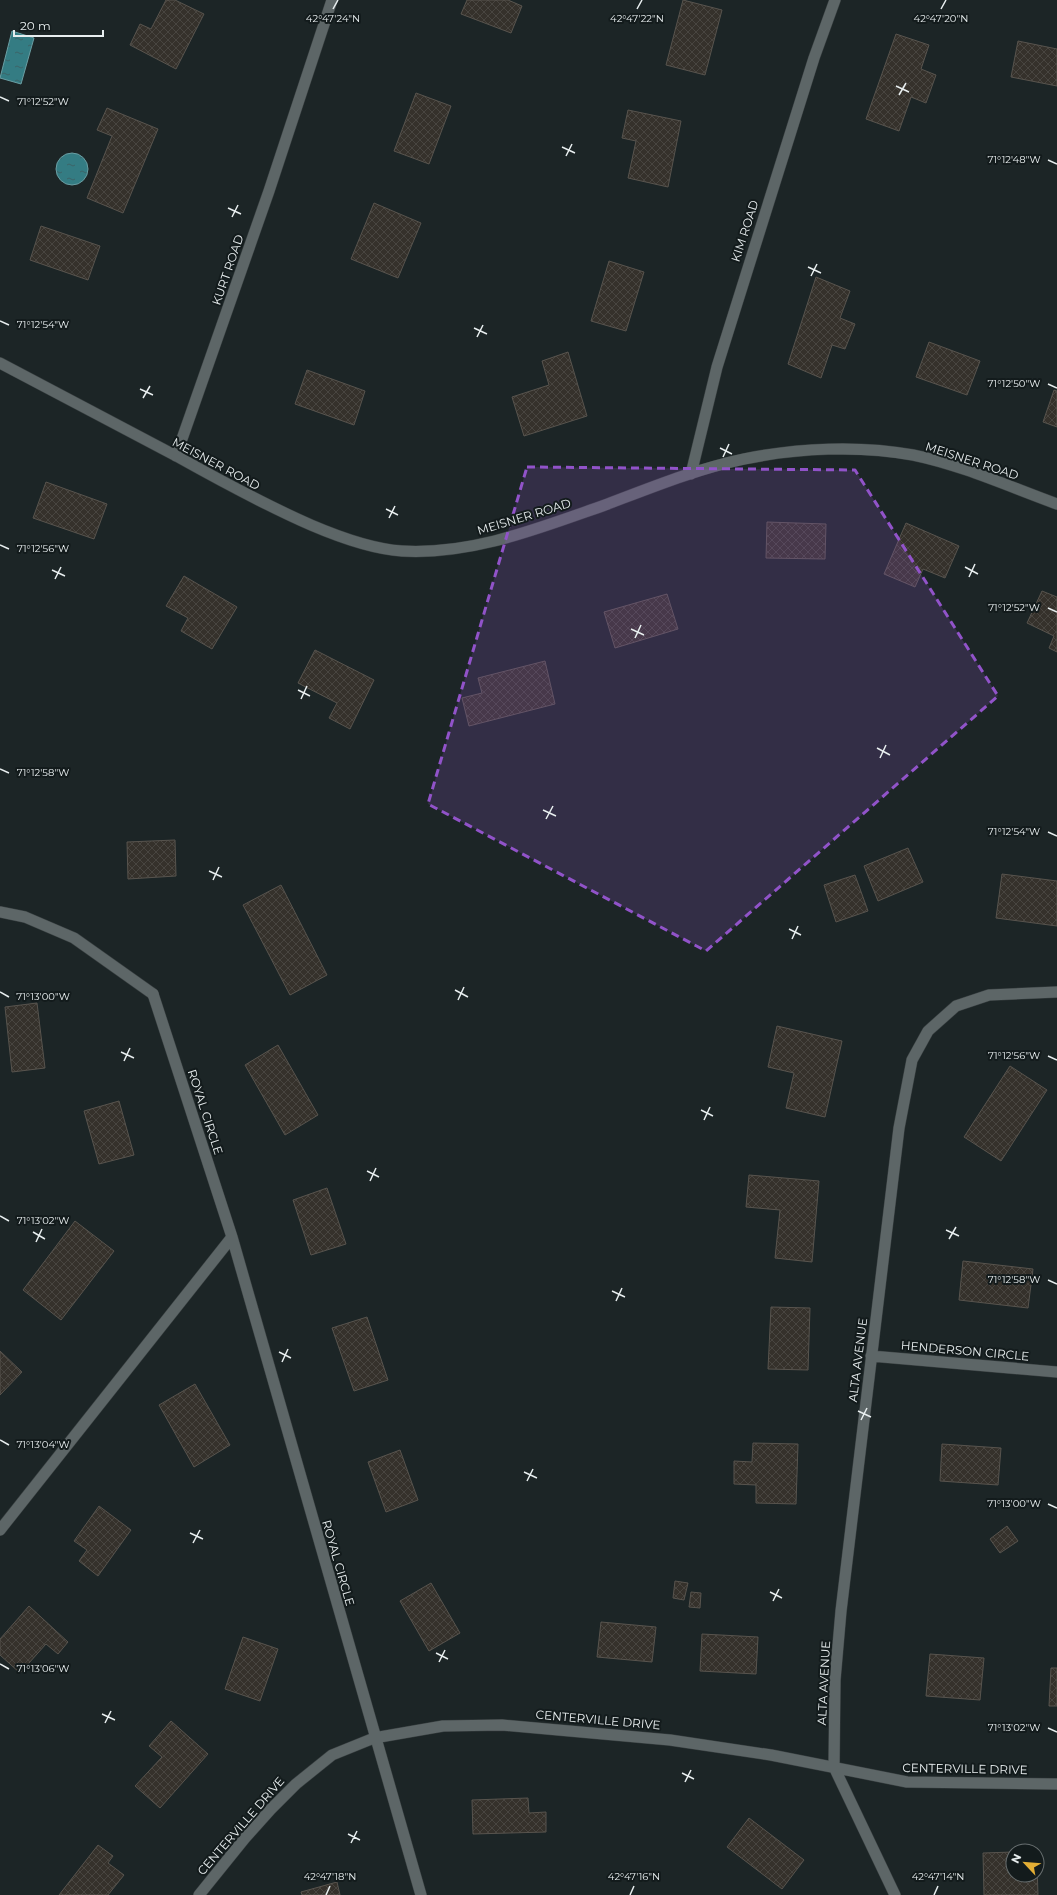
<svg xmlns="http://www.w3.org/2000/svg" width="1057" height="1895" font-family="Montserrat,sans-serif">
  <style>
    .water { fill: url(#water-ripples); stroke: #6a9ea3 }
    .building { fill: url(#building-cross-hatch); stroke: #58544e }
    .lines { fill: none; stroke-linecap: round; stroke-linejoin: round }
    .service-casing { stroke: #383f40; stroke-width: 12 }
    .minor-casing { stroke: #383f40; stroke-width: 12 }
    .service { stroke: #5d6667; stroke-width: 11 }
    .minor { stroke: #5d6667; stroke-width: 11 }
    .marked { fill: #9153c9; fill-opacity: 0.2; stroke: #9153c9; stroke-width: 3; stroke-dasharray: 8 5; stroke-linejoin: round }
    .ticks { fill: none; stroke: #e8eeef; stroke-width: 1.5 }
    .labels { text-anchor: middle; stroke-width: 4; stroke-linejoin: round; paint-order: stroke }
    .street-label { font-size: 12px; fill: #e8eeef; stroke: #131b1c }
    .ticks-label { font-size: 10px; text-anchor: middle; fill: #e8eeef; stroke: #131b1c; stroke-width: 4; stroke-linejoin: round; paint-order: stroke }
  </style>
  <defs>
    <pattern id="water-ripples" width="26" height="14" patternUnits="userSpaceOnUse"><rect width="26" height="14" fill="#347c83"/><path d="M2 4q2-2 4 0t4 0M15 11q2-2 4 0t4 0" fill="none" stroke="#3c6468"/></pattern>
    <pattern id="building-cross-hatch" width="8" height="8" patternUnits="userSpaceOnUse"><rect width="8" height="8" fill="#35312b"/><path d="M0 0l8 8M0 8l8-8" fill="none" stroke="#484540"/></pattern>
  </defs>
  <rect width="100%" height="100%" fill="#1c2526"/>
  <!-- water -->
  <path class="water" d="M12 31 34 38 21 84 0 78Z
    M56 169a16 16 0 1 1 32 0a16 16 0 1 1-32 0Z"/>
  <!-- building -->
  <path class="building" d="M166 0H175L204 14 176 69 130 45 140 24 151 29Z
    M467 0H508L522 6 511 33 461 14Z
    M683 0 722 10 705 75 666 65Z
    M896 34 929 45 921 69 936 75 926 103 911 97 899 131 866 119Z
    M1018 41 1057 49V86L1011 77Z
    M416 93 451 106 429 164 394 151Z
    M107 108 158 129 123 213 87 198 112 136 97 130Z
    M628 110 681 121 668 187 628 178 636 141 622 138Z
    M374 203 421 223 398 278 351 259Z
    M41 226 100 246 88 280 30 260Z
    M609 261 644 272 626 331 591 321Z
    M816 277 850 291 840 318 855 324 845 349 832 345 821 378 788 364Z
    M929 342 980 361 967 395 916 377Z
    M568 352 587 416 524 436 512 397 549 385 542 361Z
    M307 370 365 391 354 425 295 404Z
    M1054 390 1057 391V427L1043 422Z
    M46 482 107 504 94 539 33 518Z
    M767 522 826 524 825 559 766 558Z
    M906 523 959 546 945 578 923 569 915 587 884 574Z
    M184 576 237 607 212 649 181 631 188 618 166 606Z
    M1042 591 1057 597V652L1049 648 1054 636 1027 623Z
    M667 594 678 629 615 648 604 612Z
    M315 650 374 680 350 729 329 718 337 703 298 683Z
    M545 661 555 704 469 726 462 698 482 693 478 678Z
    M175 840 176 876 128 879 127 842Z
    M908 848 923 882 878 901 864 866Z
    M1002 874 1057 881V926L996 918Z
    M855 875 868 911 836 922 824 885Z
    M281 885 327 975 290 995 243 905Z
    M37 1003 45 1068 12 1072 5 1007Z
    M777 1026 842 1041 825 1117 786 1108 794 1073 768 1067Z
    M278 1045 318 1115 285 1135 245 1065Z
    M1010 1066 1047 1090 1001 1161 964 1137Z
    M119 1101 134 1155 99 1164 84 1111Z
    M749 1175 819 1181 812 1262 775 1258 780 1210 746 1207Z
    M327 1188 346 1244 311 1255 293 1200Z
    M75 1221 114 1251 61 1320 23 1290Z
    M963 1261 1033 1269 1028 1308 959 1300Z
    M771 1307 810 1308 808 1370 768 1369Z
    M367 1317 388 1380 354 1391 332 1328Z
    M0 1351 22 1372 0 1395Z
    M195 1384 230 1445 194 1467 159 1405Z
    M753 1443 798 1444 796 1504 756 1503V1485L734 1484V1461L752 1462Z
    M942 1444 1001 1448 998 1485 940 1481Z
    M400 1450 418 1500 386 1512 368 1462Z
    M99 1506 131 1530 98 1576 79 1561 87 1550 74 1541Z
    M1007 1526 1018 1541 1000 1553 990 1539Z
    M675 1581 688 1583 684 1600 673 1598Z
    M431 1583 460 1633 429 1651 400 1601Z
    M691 1592 701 1593 700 1608 689 1607Z
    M29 1606 68 1642 58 1654 46 1644 20 1673 0 1655V1639Z
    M601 1622 656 1627 652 1662 597 1657Z
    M702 1634 758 1637 756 1674 700 1671Z
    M243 1637 278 1649 260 1701 225 1689Z
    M930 1654 984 1658 980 1700 926 1696Z
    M1051 1668H1057V1706H1049Z
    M171 1721 208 1754 160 1808 135 1786 162 1757 149 1746Z
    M528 1798 529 1813 546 1812V1832L473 1834 472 1800Z
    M749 1818 804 1860 782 1889 727 1847Z
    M98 1845 113 1856 108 1863 124 1875 108 1895H59Z
    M1013 1852V1875H1037V1866L1038 1895H984L983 1853Z
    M337 1882 340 1895H302L301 1892Z"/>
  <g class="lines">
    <defs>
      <path id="service" d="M0 912 25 917 74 938 153 994"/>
      <path id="minor" d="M0 363C60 395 120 426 180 458 223 482 265 505 311 525 339 537 371 549 402 551 473 555 539 528 605 505 650 488 696 469 744 459 798 448 859 445 913 455 962 465 1010 487 1057 504
        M176 456 269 191 332 0
        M691 474 717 367 814 58 835 0
        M153 994 232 1237 421 1895
        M871 1356 1057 1372
        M0 1530 232 1237
        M199 1895 245 1838 271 1809 296 1784 332 1755 374 1738 443 1726 502 1725 670 1740 771 1755 907 1782 1057 1784
        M895 1895 834 1767 835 1680 841 1611 899 1128 912 1060 928 1031 956 1006 989 995 1057 992"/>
    </defs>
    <!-- service casing -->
    <use href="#service" class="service-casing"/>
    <!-- minor casing -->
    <use href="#minor" class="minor-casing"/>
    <!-- service -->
    <use href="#service" class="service"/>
    <!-- minor -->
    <use href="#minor" class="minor"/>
  </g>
  <!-- marked area -->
  <path class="marked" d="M527 467 855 470 998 696 706 951 428 804Z"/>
  <!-- ticks -->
  <path class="ticks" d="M333 9 338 0M637 9 642 0M941 9 946 0M896 86 909 92M899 95 906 83M0 97 9 101M562 147 575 153M566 156 572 144M1048 160 1057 164M228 208 241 214M232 217 238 205M808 267 821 273M811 276 817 264M0 321 9 325M474 328 487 334M477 337 483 325M1048 384 1057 388M140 389 153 395M143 398 150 386M720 448 732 454M723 457 729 444M386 509 398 515M389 518 395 506M0 545 9 549M965 567 978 574M52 570 65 576M969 577 975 564M55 579 61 567M1048 608 1057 612M631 629 644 635M635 638 641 625M298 690 310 696M301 699 307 686M877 748 890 755M880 758 886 745M0 769 9 773M543 810 556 816M546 819 553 806M1048 832 1057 836M209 871 222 877M213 880 219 867M789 929 801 935M792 939 798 926M455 990 468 997M0 992 9 997M458 1000 464 987M121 1052 134 1058M1048 1056 1057 1060M124 1061 130 1048M701 1110 713 1116M704 1120 710 1107M367 1171 379 1177M370 1181 376 1168M0 1216 9 1221M946 1230 959 1236M33 1232 45 1239M949 1239 956 1227M36 1242 42 1229M1048 1280 1057 1284M612 1291 625 1297M616 1301 622 1288M279 1352 291 1358M282 1362 288 1349M858 1411 871 1417M861 1420 867 1408M0 1440 9 1445M524 1472 537 1478M527 1481 533 1469M1048 1504 1057 1508M190 1533 203 1539M193 1543 200 1530M770 1592 782 1598M773 1601 779 1589M436 1653 448 1659M439 1662 445 1650M0 1664 9 1669M102 1714 115 1720M105 1723 111 1711M1048 1728 1057 1732M682 1773 694 1779M685 1782 691 1770M348 1834 360 1840M351 1843 357 1831M326 1895 330 1886M630 1895 634 1886M934 1895 938 1886"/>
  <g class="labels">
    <!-- street labels -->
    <g class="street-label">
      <text transform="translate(745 231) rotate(-72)" y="4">KIM ROAD</text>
      <text transform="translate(228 270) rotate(-71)" y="4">KURT ROAD</text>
      <text transform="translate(972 461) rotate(18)" y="4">MEISNER ROAD</text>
      <text transform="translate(216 464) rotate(28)" y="4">MEISNER ROAD</text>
      <text transform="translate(524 517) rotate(-17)" y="4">MEISNER ROAD</text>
      <text transform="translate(205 1112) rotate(72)" y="4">ROYAL CIRCLE</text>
      <text transform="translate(965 1351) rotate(5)" y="4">HENDERSON CIRCLE</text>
      <text transform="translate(858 1360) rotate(-83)" y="4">ALTA AVENUE</text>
      <text transform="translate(338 1563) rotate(74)" y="4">ROYAL CIRCLE</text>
      <text transform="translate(824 1683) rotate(-87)" y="4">ALTA AVENUE</text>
      <text transform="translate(598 1720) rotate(5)" y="4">CENTERVILLE DRIVE</text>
      <text transform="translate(965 1769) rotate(1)" y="4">CENTERVILLE DRIVE</text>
      <text transform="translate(241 1826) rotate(-49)" y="4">CENTERVILLE DRIVE</text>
    </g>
  </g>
  <g class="ticks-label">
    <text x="333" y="22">42°47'24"N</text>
    <text x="637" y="22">42°47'22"N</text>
    <text x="941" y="22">42°47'20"N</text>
    <text x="43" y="105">71°12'52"W</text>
    <text x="1014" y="163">71°12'48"W</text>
    <text x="43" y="328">71°12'54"W</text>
    <text x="1014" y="387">71°12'50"W</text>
    <text x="43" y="552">71°12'56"W</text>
    <text x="1014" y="611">71°12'52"W</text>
    <text x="43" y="776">71°12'58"W</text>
    <text x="1014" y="835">71°12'54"W</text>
    <text x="43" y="1000">71°13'00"W</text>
    <text x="1014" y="1059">71°12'56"W</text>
    <text x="43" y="1224">71°13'02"W</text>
    <text x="1014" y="1283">71°12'58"W</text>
    <text x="43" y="1448">71°13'04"W</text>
    <text x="1014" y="1507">71°13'00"W</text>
    <text x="43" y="1672">71°13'06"W</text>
    <text x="1014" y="1731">71°13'02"W</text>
    <text x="330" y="1880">42°47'18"N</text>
    <text x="634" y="1880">42°47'16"N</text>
    <text x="938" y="1880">42°47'14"N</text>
  </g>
  <!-- north arrow -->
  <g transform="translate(1025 1863) rotate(296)"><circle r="19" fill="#131b1c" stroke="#686f70"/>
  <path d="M0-3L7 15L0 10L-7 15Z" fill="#e3ae35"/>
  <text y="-6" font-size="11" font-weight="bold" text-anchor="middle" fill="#e8eeef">N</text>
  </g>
  <!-- scale -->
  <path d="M14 30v6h89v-6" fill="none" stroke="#e8eeef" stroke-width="2"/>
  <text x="20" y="30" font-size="12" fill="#e8eeef" stroke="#131b1c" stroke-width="3" paint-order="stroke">20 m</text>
</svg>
